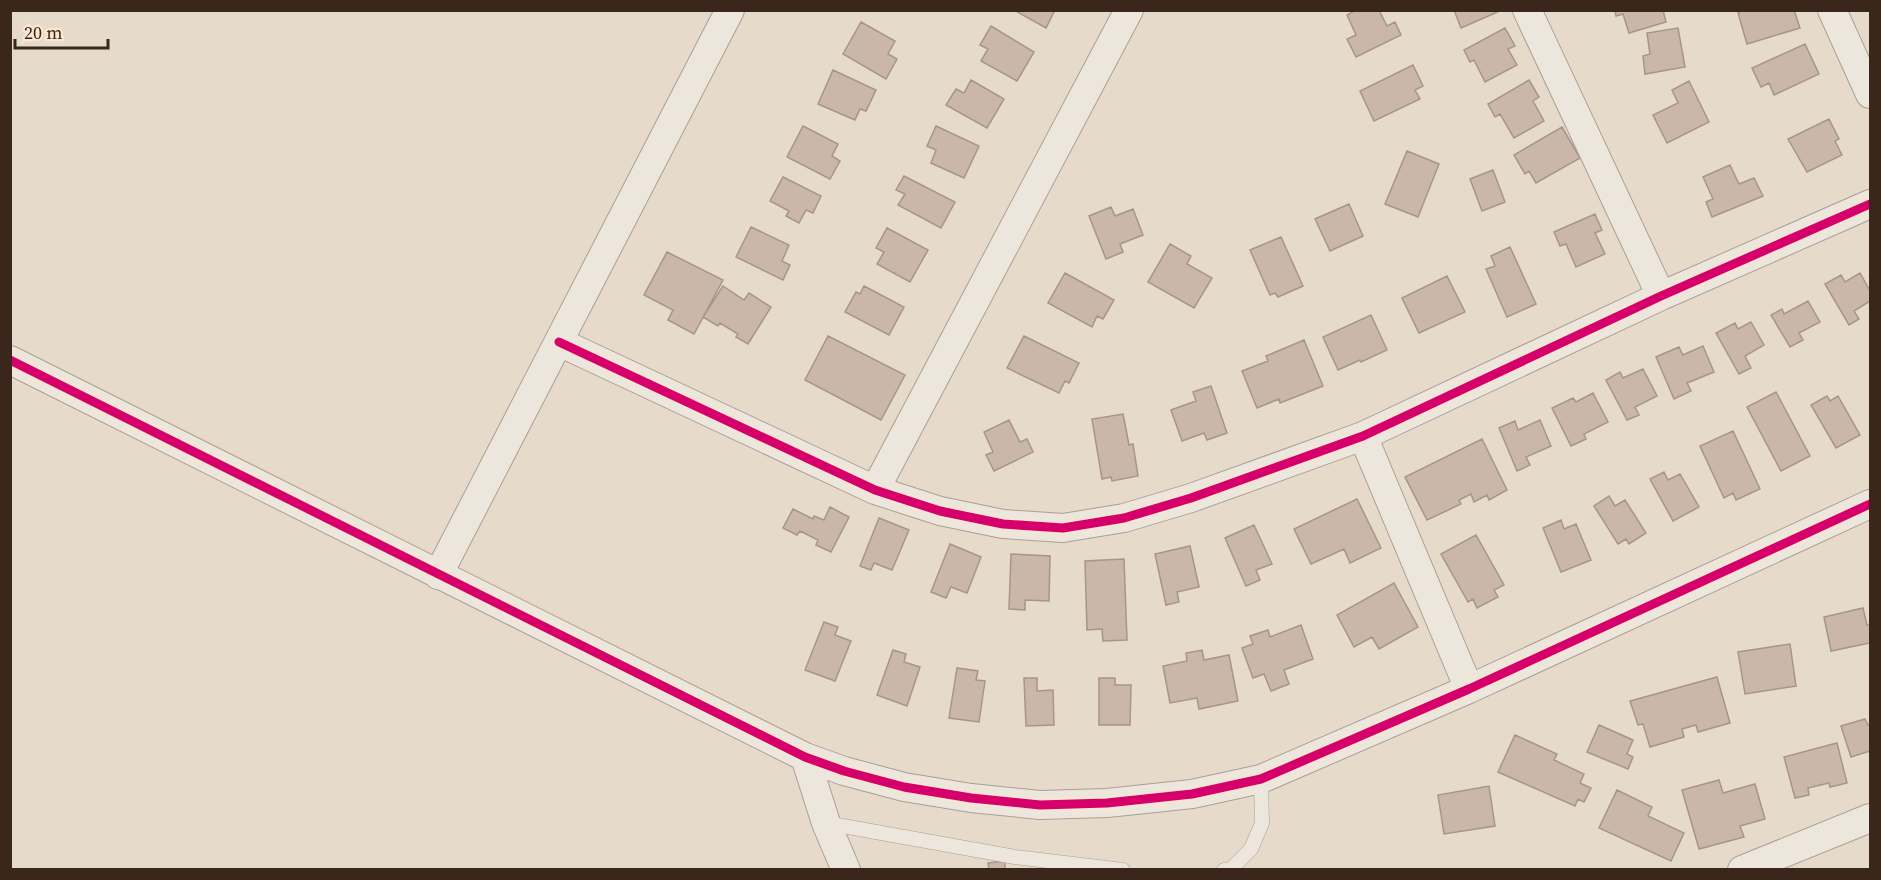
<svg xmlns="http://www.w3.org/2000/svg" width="1881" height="880" font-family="'Source Serif 4',serif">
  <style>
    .building { fill: #cab7aa; stroke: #a69589; stroke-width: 1.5 }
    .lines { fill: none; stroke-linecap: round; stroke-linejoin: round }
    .lane-casing { stroke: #ab9f94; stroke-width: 15 }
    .street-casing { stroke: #ab9f94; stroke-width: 30 }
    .lane { stroke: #ede6dd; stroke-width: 14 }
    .street { stroke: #ede6dd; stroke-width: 28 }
    .cycleway-casing { stroke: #f9e7cf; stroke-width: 13 }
    .cycleway { stroke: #d6006c; stroke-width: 9 }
  </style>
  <rect width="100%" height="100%" fill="#e6daca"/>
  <!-- building -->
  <path class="building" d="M1014 10H1055L1046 28Z
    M1356 10H1379L1387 26 1395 22 1401 35 1356 57 1347 39 1356 35 1347 15Z
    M1454 10H1502L1461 28Z
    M1615 10H1663L1666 22 1629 33 1623 14 1616 16Z
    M1744 10H1794L1800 28 1747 44 1738 13Z
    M861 22 895 41 888 54 897 59 886 79 843 54Z
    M991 26 1034 52 1017 81 981 61 988 49 980 45Z
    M1505 28 1515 46 1508 49 1517 65 1485 82 1474 60 1470 62 1464 50Z
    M1678 28 1685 67 1645 74 1643 56 1650 54 1647 33Z
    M1805 44 1819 74 1774 95 1769 83 1761 87 1752 68Z
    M1413 65 1423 86 1415 90 1420 99 1374 121 1360 91Z
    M833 70 876 90 866 111 860 109 855 120 818 104Z
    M971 80 1004 99 987 128 946 105 956 89 964 93Z
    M1529 80 1539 97 1533 101 1544 121 1514 138 1500 114 1495 117 1488 104Z
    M1689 81 1709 122 1667 143 1653 115 1678 103 1672 90Z
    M1829 119 1839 139 1835 141 1842 155 1807 172 1788 139Z
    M803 126 838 144 832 156 840 161 830 179 787 157Z
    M936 126 979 146 964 178 931 163 936 150 927 146Z
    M1562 127 1580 158 1536 183 1529 171 1525 174 1514 155Z
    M1407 151 1439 164 1418 217 1385 204Z
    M1730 165 1739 184 1754 178 1763 196 1712 217 1706 202 1713 199 1703 177Z
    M1493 170 1505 202 1482 211 1470 179Z
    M904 176 955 202 941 228 898 205 905 194 896 190Z
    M783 177 821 196 813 213 806 210 799 223 786 216 789 211 770 201Z
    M1349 204 1363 236 1330 251 1315 219Z
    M1111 207 1115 216 1133 209 1143 235 1120 244 1123 252 1106 259 1089 216Z
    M1595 214 1602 230 1595 233 1605 254 1576 267 1566 244 1560 246 1554 232Z
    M751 227 789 245 782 261 790 265 783 280 736 257Z
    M887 228 928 250 910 282 877 264 884 252 876 248Z
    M1281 237 1303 286 1278 297 1275 293 1270 295 1250 250Z
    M1170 244 1191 256 1187 264 1212 278 1194 308 1148 282Z
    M1510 247 1536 304 1507 317 1486 269 1495 266 1491 256Z
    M667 252 723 280 694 334 668 320 673 310 644 295Z
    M1065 273 1114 300 1103 319 1097 316 1092 327 1048 303Z
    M1860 273 1870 291V301L1854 311 1859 319 1849 325 1825 284 1841 275 1845 282Z
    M1447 276 1465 312 1419 333 1402 298Z
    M723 286 744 300 749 293 771 307 748 344 736 337 738 334 720 323 718 326 703 317Z
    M864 286 904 307 889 335 845 312 856 292 860 294Z
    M1808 301 1820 322 1799 333 1803 340 1790 347 1771 315 1782 309 1784 314Z
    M1371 315 1387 350 1361 362 1360 360 1338 370 1323 337Z
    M1751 322 1764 345 1745 356 1751 368 1739 374 1716 333 1735 323 1738 329Z
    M828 336 905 375 881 420 805 380Z
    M1024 336 1079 363 1069 383 1065 381 1059 393 1007 368Z
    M1304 340 1323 386 1280 403 1279 399 1257 408 1242 371 1268 361 1266 356Z
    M1703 346 1714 372 1687 383 1691 391 1674 399 1656 357 1679 347 1683 355Z
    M1643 369 1657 396 1635 407 1639 415 1627 420 1606 380 1620 372 1623 378Z
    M1211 386 1227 433 1207 440 1204 433 1182 441 1171 410 1196 401 1193 392Z
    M1776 392 1810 456 1781 471 1747 407Z
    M1593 393 1608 422 1584 434 1586 439 1571 446 1552 408 1573 398 1576 402Z
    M1827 396 1830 401 1838 396 1860 435 1836 448 1811 405Z
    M1123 414 1129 445 1133 444 1138 476 1112 481 1111 477 1102 479 1092 419Z
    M1009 420 1020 442 1027 439 1033 452 994 471 986 455 993 452 984 432Z
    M1540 420 1551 446 1526 457 1530 465 1517 471 1499 428 1515 421 1518 430Z
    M1733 431 1760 489 1736 500 1733 493 1724 498 1700 446Z
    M1482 439 1507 490 1489 500 1487 495 1474 502 1471 494 1459 500 1461 504 1427 520 1405 477Z
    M1664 472 1668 480 1680 474 1699 507 1673 521 1650 479Z
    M1609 496 1615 506 1625 500 1646 533 1629 544 1626 539 1618 544 1594 506Z
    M1357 499 1381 548 1350 563 1344 549 1311 564 1294 529Z
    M830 507 849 517 831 552 816 545 818 540 800 531 797 535 783 528 793 509 813 519 814 516 824 520Z
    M879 518 909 530 892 570 874 563 871 570 860 566Z
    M1561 520 1564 529 1576 524 1591 560 1561 572 1543 528Z
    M1254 525 1272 564 1256 570 1260 580 1246 586 1225 538Z
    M1476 535 1504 585 1494 590 1498 597 1477 608 1473 599 1468 602 1441 554Z
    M950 544 981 557 967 593 951 587 946 598 931 592Z
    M1190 546 1199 587 1177 592 1179 602 1166 605 1155 554Z
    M1011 554 1050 556 1049 601 1025 600V610L1009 609Z
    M1124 559 1127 640 1103 641 1102 629 1087 630 1085 561Z
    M1394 583 1418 627 1379 649 1372 637 1354 647 1337 615Z
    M1863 608 1867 625H1870V643L1831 651 1824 617Z
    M824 622 838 627 835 635 851 641 835 681 805 670Z
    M1301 625 1313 659 1284 670 1289 684 1271 691 1264 674 1253 678 1242 648 1253 644 1250 636 1268 630 1270 637Z
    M1790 644 1796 686 1745 694 1738 652Z
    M893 650 906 654 904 662 920 667 907 706 877 695Z
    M1202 650 1204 660 1229 655 1238 701 1199 709 1197 698 1170 703 1163 666 1187 661 1186 653Z
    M957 668 978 671 976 680 985 681 979 722 949 718Z
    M1717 677 1730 723 1698 732 1696 725 1682 729 1684 737 1650 747 1643 724 1638 725 1630 701Z
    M1024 678H1037V691L1053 690 1054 725 1026 726Z
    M1099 678H1115V685H1131L1130 725H1099Z
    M1865 719 1868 725 1870 724V751L1851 757 1841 726Z
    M1599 725 1633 740 1627 754 1633 757 1628 769 1587 752Z
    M1515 735 1557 754 1554 760 1584 774 1580 783 1591 788 1584 802 1578 799 1575 806 1498 772Z
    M1837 743 1847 783 1830 787 1829 783 1808 788 1809 795 1795 798 1784 757Z
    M1719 780 1723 793 1755 784 1765 819 1740 826 1744 837 1699 849 1682 790Z
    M1489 786 1495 826 1444 834 1438 795Z
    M1617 790 1652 807 1648 816 1684 833 1671 861 1599 828Z
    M1005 861V870H989L988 863Z"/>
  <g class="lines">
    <defs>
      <path id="lane" d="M826 823 1015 857 1123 870
        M1224 870 1231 869 1251 849 1262 823 1261 779"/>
      <path id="street" d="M1527 10 1661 296
        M1832 10 1870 94
        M559 342 875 490 940 511 1003 524 1063 528 1124 518 1191 498 1363 436 1661 296 1870 204
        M10 360 805 757 844 771 904 787 971 798 1040 805 1107 803 1192 794 1261 779 1469 689 1870 504
        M1363 436 1469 689
        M875 490 1129 10
        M438 575 730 10
        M805 757 826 823 846 870
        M1742 870 1870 818"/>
    </defs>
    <!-- lane casing -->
    <use href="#lane" class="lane-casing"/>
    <!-- street casing -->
    <use href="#street" class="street-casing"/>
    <!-- lane -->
    <use href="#lane" class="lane"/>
    <!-- street -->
    <use href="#street" class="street"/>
    <defs>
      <path id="cycleway" d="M559 342 875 490 940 511 1003 524 1063 528 1124 518 1191 498 1363 436 1661 296 1870 204
        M10 360 805 757 844 771 904 787 971 798 1040 805 1107 803 1192 794 1261 779 1469 689 1870 504"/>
    </defs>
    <!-- cycleway casing -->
    <use href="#cycleway" class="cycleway-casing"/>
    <!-- cycleway -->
    <use href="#cycleway" class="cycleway"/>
  </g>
  <!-- border -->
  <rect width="1881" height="880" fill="none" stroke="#3a261b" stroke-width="24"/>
  <!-- scale -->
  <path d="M15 39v9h93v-9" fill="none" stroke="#3a261b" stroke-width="3"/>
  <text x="24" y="39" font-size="18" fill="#3a261b" stroke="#f9e7cf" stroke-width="4.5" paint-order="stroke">20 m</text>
</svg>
